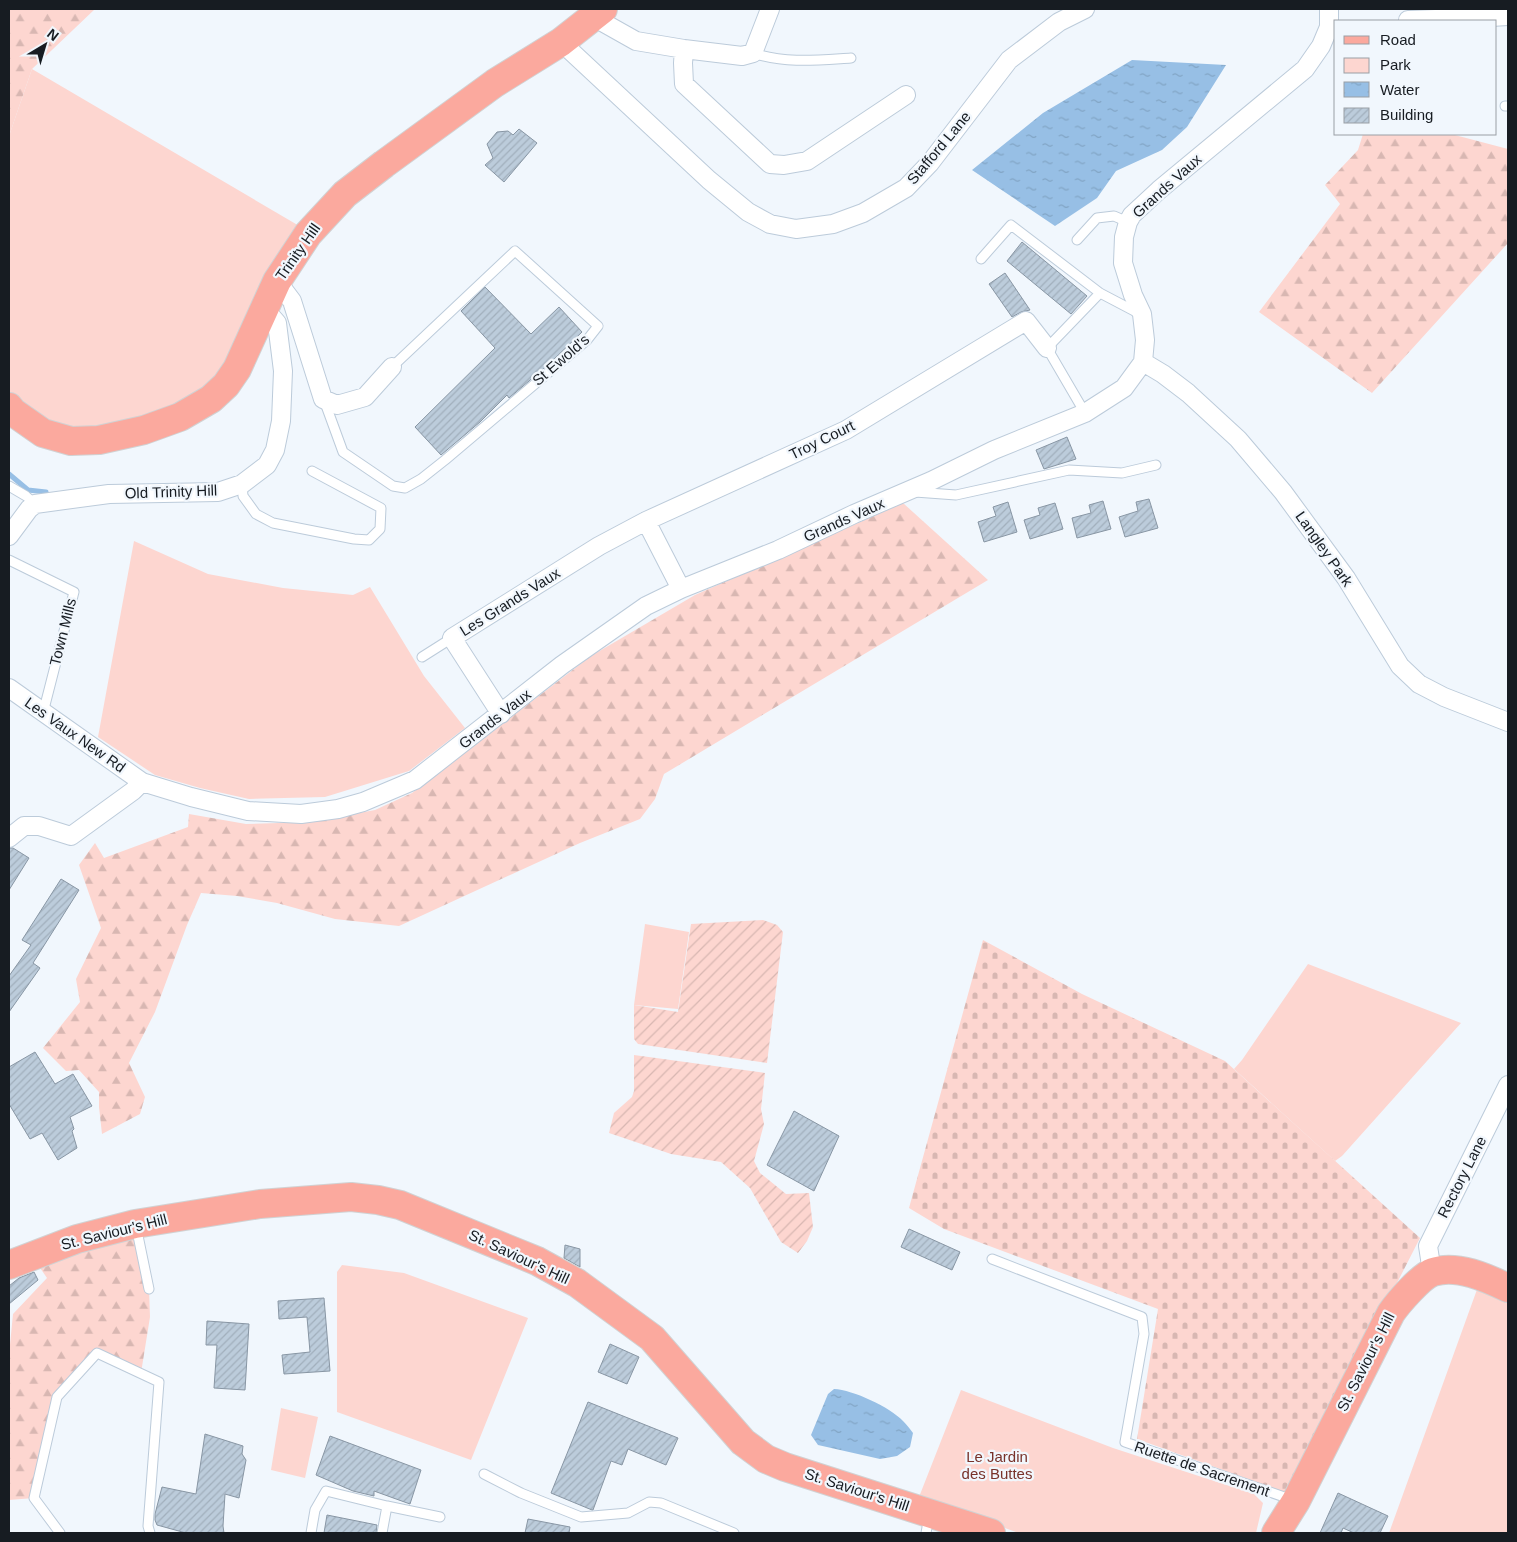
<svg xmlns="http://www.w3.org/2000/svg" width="1517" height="1542" font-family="Helvetica,sans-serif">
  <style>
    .green { fill: #fdd6d0 }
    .forest { fill: url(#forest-firs) }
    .cemetery { fill: url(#cemetery-stones) }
    .garden { fill: url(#garden-furrows) }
    .water { fill: url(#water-ripples) }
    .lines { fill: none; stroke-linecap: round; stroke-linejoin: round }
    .stream { stroke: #97bfe5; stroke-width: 5 }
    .building { fill: url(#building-hatch); stroke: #8896a4 }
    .lane-casing { stroke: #bccbda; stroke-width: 11 }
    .street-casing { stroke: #bccbda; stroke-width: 20 }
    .primary-casing { stroke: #d1d2d3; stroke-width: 30 }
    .lane { stroke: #fff; stroke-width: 9 }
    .street { stroke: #fff; stroke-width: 18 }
    .primary { stroke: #fba99e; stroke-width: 28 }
    .labels { text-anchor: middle; stroke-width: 4.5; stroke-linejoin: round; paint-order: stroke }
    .street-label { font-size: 15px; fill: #171c22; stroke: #f1f7fd }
    .park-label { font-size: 15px; fill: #78322a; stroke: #f1f7fd }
  </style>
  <defs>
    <pattern id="forest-firs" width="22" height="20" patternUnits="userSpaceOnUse" patternTransform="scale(1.25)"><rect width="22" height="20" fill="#fdd6d0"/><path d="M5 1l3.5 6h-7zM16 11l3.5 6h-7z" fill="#d8b7b2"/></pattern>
    <pattern id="cemetery-stones" width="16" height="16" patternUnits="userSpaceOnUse" patternTransform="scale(1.25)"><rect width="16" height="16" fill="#fdd6d0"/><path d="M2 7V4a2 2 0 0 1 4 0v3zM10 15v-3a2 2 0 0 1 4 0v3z" fill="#d8b7b2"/></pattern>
    <pattern id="garden-furrows" width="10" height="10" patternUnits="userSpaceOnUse" patternTransform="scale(1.25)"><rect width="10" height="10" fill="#fdd6d0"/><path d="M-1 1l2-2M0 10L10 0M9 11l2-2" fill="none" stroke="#d8b7b2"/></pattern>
    <pattern id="water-ripples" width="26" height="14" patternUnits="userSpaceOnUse" patternTransform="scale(1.25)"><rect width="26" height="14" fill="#97bfe5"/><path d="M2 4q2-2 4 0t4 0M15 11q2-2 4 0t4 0" fill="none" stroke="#81a4c4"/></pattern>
    <pattern id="building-hatch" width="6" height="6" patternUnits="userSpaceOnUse" patternTransform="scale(1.25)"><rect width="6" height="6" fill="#bcccdb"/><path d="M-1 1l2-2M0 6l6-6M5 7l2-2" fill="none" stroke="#a1afbc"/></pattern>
  </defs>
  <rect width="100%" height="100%" fill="#f1f7fd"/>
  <!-- green -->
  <path class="green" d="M32 69 301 227 223 379 175 411 90 432 48 424 9 394V136Z
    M134 541 208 574 283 588 353 595 370 587 424 676 465 728 409 771 325 797 249 799 200 788 155 775 98 737Z
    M645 924 689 932 678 1009 634 1005Z
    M1308 964 1461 1023 1342 1156 1335 1161 1234 1069 1242 1060Z
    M342 1265 404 1273 528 1318 471 1460 337 1412V1272Z
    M1479 1284 1508 1299V1533H1389Z
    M961 1390 1113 1448 1254 1494 1263 1503 1256 1533H1019L919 1497Z
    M281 1408 318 1417 305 1478 271 1470Z"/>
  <!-- forest -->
  <path class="forest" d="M9 9H95L32 69 9 136Z
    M1363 134H1451L1508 149V243L1372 393 1259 312 1340 204 1325 185 1358 150Z
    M903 503 988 580 664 774 655 799 640 819 580 843 399 926 335 919 277 903 237 896 201 893 187 925 155 1012 129 1063 145 1097 140 1114 102 1134 99 1107V1092L79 1070 66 1071 43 1048 80 1002 76 979 101 928 79 865 95 843 104 858 188 827 189 814 246 824 311 822 375 810 412 793 591 656 695 595Z
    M138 1233 149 1289 150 1317 141 1373 96 1353 57 1397 34 1498 9 1500V1355L13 1314 47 1278 36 1262Z"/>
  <!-- cemetery -->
  <path class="cemetery" d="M983 940 1082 994 1225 1061 1420 1238 1289 1494 1137 1439 1158 1309 944 1229 909 1208Z"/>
  <!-- garden -->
  <path class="garden" d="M763 920 777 925 783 932 767 1063 638 1044 634 1039V1005L678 1012 691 924Z
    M634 1055 765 1073 761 1109 764 1124 754 1161 760 1173 786 1194 809 1193 813 1227 807 1241 798 1253 781 1242 750 1188 721 1162 671 1154 609 1133 614 1113 632 1097 634 1091Z"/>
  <!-- water -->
  <path class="water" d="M1132 60 1226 65 1187 127 1162 150 1116 171 1097 198 1055 226 972 170 1043 113Z
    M834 1389C853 1390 890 1407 903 1421 907 1425 910 1429 913 1433L910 1447 897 1456 880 1459 818 1445 811 1435 828 1394Z"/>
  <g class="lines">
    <!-- stream -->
    <path class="stream" d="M9 474 28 490 46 492"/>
  </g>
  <!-- building -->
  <path class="building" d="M519 129 537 143 504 182 485 165 493 158 487 144 497 132 508 131 513 135Z
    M1022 242 1087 296 1071 314 1007 261Z
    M1005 273 1030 310 1021 312 1012 317 989 284Z
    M485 287 531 334 559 307 582 332 549 364 509 398 507 395 480 422 441 455 415 427 495 348 461 311Z
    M1067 437 1076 459 1044 469 1036 450Z
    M1149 499 1158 528 1125 537 1119 517 1138 511 1136 502Z
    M1103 501 1111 529 1077 538 1072 518 1091 513 1089 505Z
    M1008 502 1017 532 984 542 978 522 996 516 993 507Z
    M1055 503 1063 529 1030 539 1024 520 1040 515 1038 508Z
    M9 848H13L29 858 9 890Z
    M61 879 79 890 33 963 40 968 9 1012V976L31 945 22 940Z
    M35 1052 55 1084 73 1074 92 1106 70 1117 74 1129 72 1131 77 1148 58 1160 42 1133 30 1139 9 1104V1067Z
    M794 1111 839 1136 814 1191 767 1165Z
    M909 1229 960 1252 952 1270 901 1247Z
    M565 1245 580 1249V1267L564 1258Z
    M34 1272 38 1280 9 1304V1286L19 1278Z
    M324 1298 330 1371 284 1374 282 1355 310 1352 307 1317 279 1319 278 1301Z
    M207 1321 249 1324 245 1390 214 1388 217 1345H206Z
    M610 1344 639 1357 627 1384 598 1372Z
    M588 1402 678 1438 666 1465 628 1449 622 1465 611 1461 593 1510H592L551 1493Z
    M205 1434 243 1446 242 1454 246 1460 239 1498 225 1494 223 1526 224 1533H186L157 1525 155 1520V1514L162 1487 196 1494Z
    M330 1436 421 1470 410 1504 374 1491V1496L353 1491 316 1475Z
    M1338 1493 1388 1516 1380 1533H1354L1343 1528 1341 1533H1320Z
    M327 1515 377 1525 376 1533H324Z
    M528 1519 570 1527 569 1533H525Z"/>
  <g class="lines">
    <defs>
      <path id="lane" d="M753 53C785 64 819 60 851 58
        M1505 106H1508
        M1077 240 1097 218 1114 216 1128 222
        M981 259 1011 225 1100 293 1140 314
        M324 400 343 452 393 486 405 488 421 479 445 460 587 340 598 326 515 251 392 367
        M1085 413 1047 348 1100 293
        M242 484 243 496 256 514 273 523 354 539 369 540 380 529 381 508 312 471
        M9 486 26 496 35 504
        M915 492 956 495 1069 470 1122 473 1156 465
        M9 560 74 592 43 713
        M422 657 452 638
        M136 1226 149 1289
        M992 1259 1142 1317 1144 1334 1125 1442 1293 1500
        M484 1474 521 1493 581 1517 628 1513 649 1502 661 1503 734 1533
        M60 1533 34 1498 57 1397 97 1353 159 1382 148 1526 150 1533
        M311 1533 315 1510 326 1491 387 1506 440 1517
        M382 1533 387 1506
        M926 1533 929 1516"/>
      <path id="street" d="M596 14 604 23 636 41 684 49 742 56 753 53 770 9
        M1491 17 1508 16
        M1408 21V20L1491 17V9
        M561 42 709 180 748 212 770 224 796 229 833 224 863 213 906 188 930 163 1009 60 1059 22 1085 9
        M684 49 683 63 684 84 770 164 784 165 807 161 906 95
        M277 281 292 301 323 399 337 405 365 397 392 367
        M1143 362 1163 374 1188 393 1238 439 1283 492 1346 578 1400 666 1419 684 1444 697 1508 722
        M9 536 29 509 35 504 109 494 218 492 242 484 267 465 275 450 281 421 283 371 277 323 264 308
        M681 589 646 521 846 430 1026 321 1047 348
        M9 688 142 782 191 797 248 811 301 814 338 809 363 802 415 780 562 665 646 606 681 589 778 550 854 514 931 481 994 450 1085 413 1124 388 1143 362 1145 340 1142 314 1133 295 1123 263 1124 237 1128 222 1132 215 1159 190 1305 69 1321 46 1329 27V9
        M501 714 452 638 599 546 646 521
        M9 838 24 826H39L71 836 133 791 142 782
        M1432 1272 1428 1246 1508 1085"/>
      <path id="primary" d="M9 407 13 412 43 433 71 441 99 440 144 430 180 417 211 399 226 385 237 369 277 281 308 234 345 194 384 164 495 83 561 42 603 9
        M9 1265 77 1239 135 1224 260 1204 351 1197 378 1200 400 1205 537 1261 577 1283 652 1338 743 1442 766 1459 785 1467 991 1533
        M1276 1533 1296 1501 1391 1313C1398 1303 1421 1276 1433 1272 1457 1264 1487 1278 1508 1288"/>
    </defs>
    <!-- lane casing -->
    <use href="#lane" class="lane-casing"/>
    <!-- street casing -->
    <use href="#street" class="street-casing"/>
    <!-- primary casing -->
    <use href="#primary" class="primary-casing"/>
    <!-- lane -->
    <use href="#lane" class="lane"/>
    <!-- street -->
    <use href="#street" class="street"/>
    <!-- primary -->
    <use href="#primary" class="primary"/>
  </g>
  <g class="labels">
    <!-- street labels -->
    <g class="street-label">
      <text transform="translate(939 148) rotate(-50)" y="5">Stafford Lane</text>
      <text transform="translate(1167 186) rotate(-42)" y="5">Grands Vaux</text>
      <text transform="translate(298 252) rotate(-55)" y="5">Trinity Hill</text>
      <text transform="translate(561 360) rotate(-41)" y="5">St Ewold's</text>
      <text transform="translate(822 440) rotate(-26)" y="5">Troy Court</text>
      <text transform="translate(171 492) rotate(-2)" y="5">Old Trinity Hill</text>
      <text transform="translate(844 520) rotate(-24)" y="5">Grands Vaux</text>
      <text transform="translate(1324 549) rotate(55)" y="5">Langley Park</text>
      <text transform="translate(510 602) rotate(-32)" y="5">Les Grands Vaux</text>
      <text transform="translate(63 632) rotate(-76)" y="5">Town Mills</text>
      <text transform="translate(495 719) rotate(-38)" y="5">Grands Vaux</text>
      <text transform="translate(75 735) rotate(35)" y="5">Les Vaux New Rd</text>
      <text transform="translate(1462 1177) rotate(-63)" y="5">Rectory Lane</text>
      <text transform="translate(114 1232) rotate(-14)" y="5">St. Saviour's Hill</text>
      <text transform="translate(519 1257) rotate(25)" y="5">St. Saviour's Hill</text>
      <text transform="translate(1366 1362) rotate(-63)" y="5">St. Saviour's Hill</text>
      <text transform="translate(1202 1469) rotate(19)" y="5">Ruette de Sacrement</text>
      <text transform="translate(857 1490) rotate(18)" y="5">St. Saviour's Hill</text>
    </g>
    <!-- park labels -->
    <g class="park-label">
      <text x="997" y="1462">Le Jardin<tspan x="997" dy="17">des Buttes</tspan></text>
    </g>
  </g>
  <!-- border -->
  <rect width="1517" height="1542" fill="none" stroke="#171c22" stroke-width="20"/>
  <!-- legend -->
  <rect x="1334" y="20" width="162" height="115" fill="#f1f7fd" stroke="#9a9fa5"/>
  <rect x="1344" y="36" width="25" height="8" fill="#fba99e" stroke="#9a9fa5"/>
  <text x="1380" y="45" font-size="15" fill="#171c22">Road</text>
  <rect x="1344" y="58" width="25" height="15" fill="#fdd6d0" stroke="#9a9fa5"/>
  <text x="1380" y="70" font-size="15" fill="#171c22">Park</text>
  <rect x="1344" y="82" width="25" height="15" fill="url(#water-ripples)" stroke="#9a9fa5"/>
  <text x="1380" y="95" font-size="15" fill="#171c22">Water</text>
  <rect x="1344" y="108" width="25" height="15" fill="url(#building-hatch)" stroke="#9a9fa5"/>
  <text x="1380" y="120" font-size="15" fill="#171c22">Building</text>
  <!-- north arrow -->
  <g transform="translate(45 45) rotate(38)" stroke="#f1f7fd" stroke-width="4" paint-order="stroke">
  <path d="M0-4L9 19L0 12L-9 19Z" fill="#171c22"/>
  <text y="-8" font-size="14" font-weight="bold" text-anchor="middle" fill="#171c22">N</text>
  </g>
</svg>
